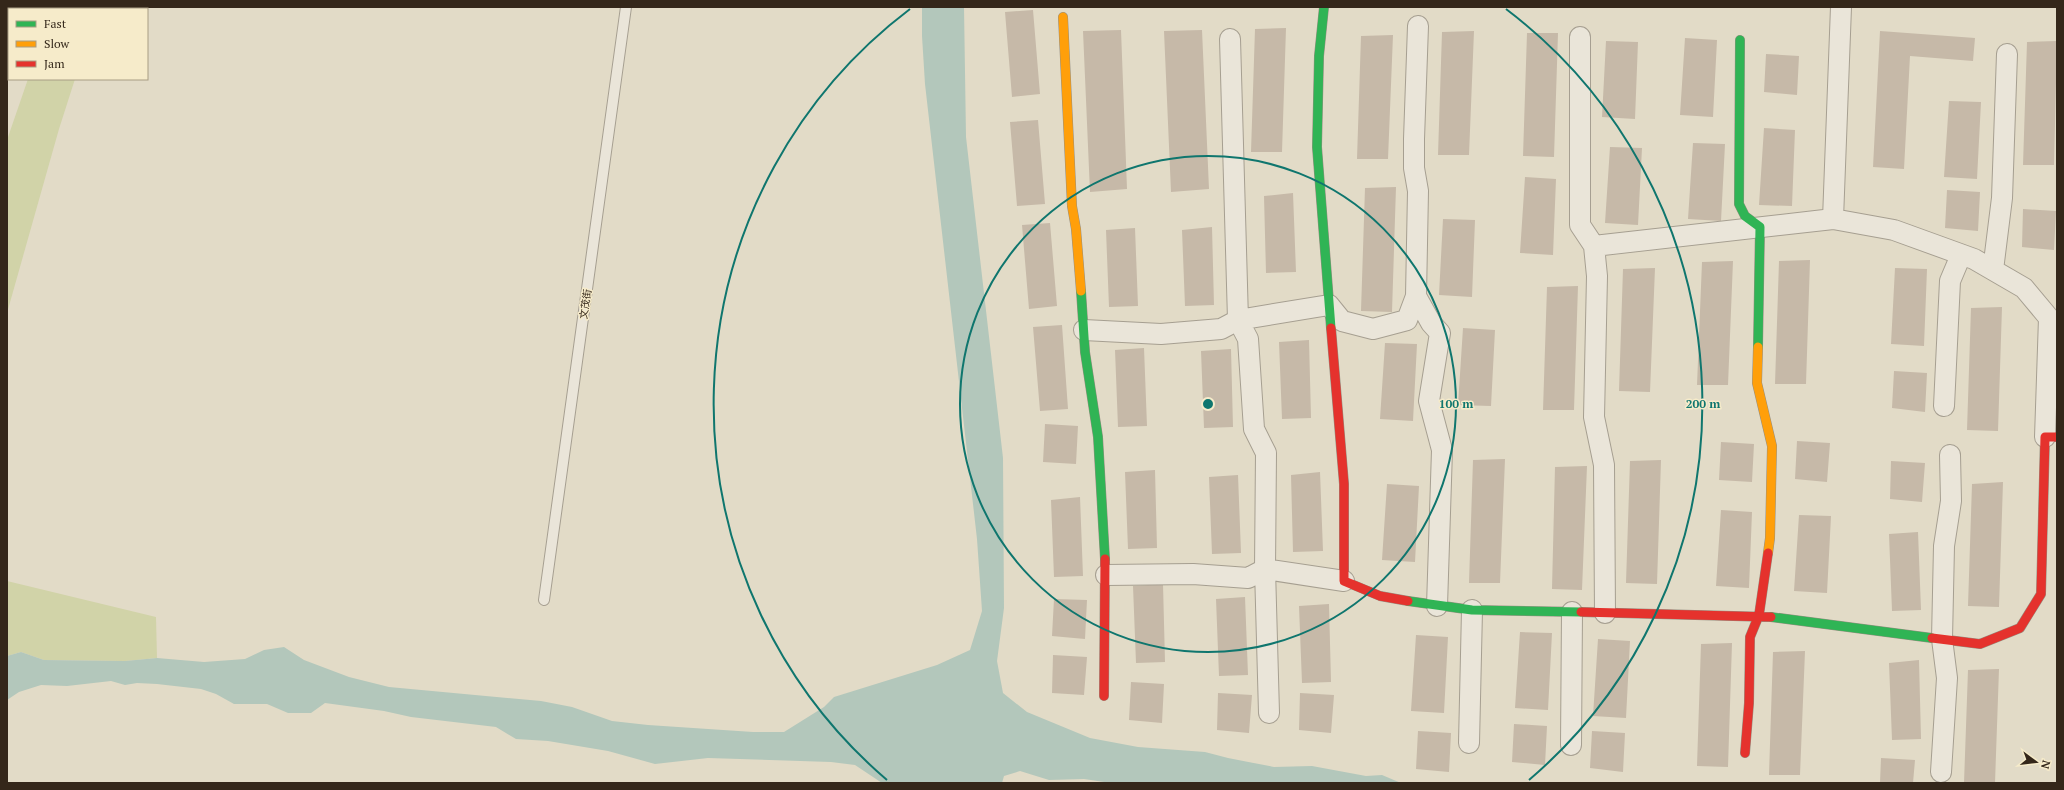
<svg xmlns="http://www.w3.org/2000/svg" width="2064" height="790" font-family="'PT Serif','Noto Sans SC',serif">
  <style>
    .green { fill: #d1d3a8 }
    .water { fill: #b3c7bb }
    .building { fill: #c6b9a8 }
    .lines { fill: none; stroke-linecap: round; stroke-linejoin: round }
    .lane-casing { stroke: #a69f91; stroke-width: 12 }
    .street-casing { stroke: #a69f91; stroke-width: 22 }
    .fast-casing { stroke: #968f81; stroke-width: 10 }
    .slow-casing { stroke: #968f81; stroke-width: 10 }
    .jam-casing { stroke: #968f81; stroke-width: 10 }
    .lane { stroke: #eae5d9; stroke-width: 10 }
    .street { stroke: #eae5d9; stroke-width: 20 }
    .fast { stroke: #30b455; stroke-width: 9 }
    .slow { stroke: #ff9f0a; stroke-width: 9 }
    .jam { stroke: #e5322d; stroke-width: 9 }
    .ring { fill: none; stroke: #0f766e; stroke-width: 2 }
    .labels { text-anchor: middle; stroke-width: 3; stroke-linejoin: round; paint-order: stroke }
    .street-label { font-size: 10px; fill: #34271a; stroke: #f6ebca }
    .centre { fill: #0f766e; stroke: #f6ebca; stroke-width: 2 }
    .ring-label { font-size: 12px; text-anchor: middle; font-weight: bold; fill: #0f766e; stroke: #f6ebca; stroke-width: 3; stroke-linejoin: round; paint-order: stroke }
  </style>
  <rect width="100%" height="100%" fill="#e2dbc7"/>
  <!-- green -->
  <path class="green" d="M52 7H99L98 9H51Z
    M28 79H75L59 129 7 313V140Z
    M7 581 156 617 157 658 125 661 44 660 21 652 7 656Z"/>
  <!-- water -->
  <path class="water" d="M922 7H964L966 137 1003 458 1004 608 997 661 1003 693 1027 712 1090 738 1138 747 1205 752 1228 758 1274 767 1312 766 1366 776 1382 775 1401 783H1111L1084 779 1049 780 1020 771 1004 776 1002 783H882L855 765 831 762 708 758 655 764 608 751 548 741 516 739 496 727 411 717 384 711 325 703 311 713H288L267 704H234L216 694 201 689 157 684 137 683 125 685 111 681 67 686 41 685 19 692 7 700V656L21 652 44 660 125 661 157 658 204 662 245 659 264 650 284 647 304 660 349 677 389 687 541 701 572 707 612 721 648 725 753 732H784L824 707 834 697 937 665 970 650 982 611 977 539 925 84 922 36Z"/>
  <!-- building -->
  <path class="building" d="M1033 10 1040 94 1012 97 1005 12Z
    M1286 28 1282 152H1251L1255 29Z
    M1121 30 1127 189 1090 192 1083 31Z
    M1202 30 1209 189 1171 192 1164 31Z
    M1474 31 1469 155H1438L1442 32Z
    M1880 31 1975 38 1973 61 1910 56 1904 169 1873 167Z
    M1527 33H1558L1554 157 1523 156Z
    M1393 35 1388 159H1357L1361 36Z
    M1685 38 1717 40 1713 117 1680 115Z
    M1606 41 1638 42 1635 119 1602 117Z
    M2057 41 2054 165H2023L2027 42Z
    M1766 54 1799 56 1797 95 1764 92Z
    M1949 101 1981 102 1977 179 1944 177Z
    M1038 120 1045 204 1017 206 1010 122Z
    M1764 128 1795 130 1792 206 1759 205Z
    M1693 143 1725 144 1721 221 1688 219Z
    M1610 147 1642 148 1638 225 1605 223Z
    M1525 177 1556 179 1553 255 1520 253Z
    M1396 187 1392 312 1361 311 1365 188Z
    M1947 190 1980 192 1978 231 1945 228Z
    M1293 193 1296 272 1266 273 1264 196Z
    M2023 209 2056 211 2054 250 2022 247Z
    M1443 219 1475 220 1472 297 1439 295Z
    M1050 223 1057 306 1029 309 1022 225Z
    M1212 227 1214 305 1185 306 1182 230Z
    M1135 228 1138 306 1109 307 1106 230Z
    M1810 260 1806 384H1775L1779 261Z
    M1733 261 1728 385H1697L1702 262Z
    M1655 268 1650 392 1619 391 1623 269Z
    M1895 268 1927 269 1924 346 1891 344Z
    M1578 286 1574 410H1543L1547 287Z
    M2002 307 1998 431 1967 430 1971 308Z
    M1062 325 1068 409 1040 411 1033 327Z
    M1463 328 1495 330 1491 406 1458 405Z
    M1309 340 1311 418 1282 419 1279 342Z
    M1385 343 1417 344 1413 421 1380 419Z
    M1144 348 1147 426 1118 427 1115 350Z
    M1231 349 1233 427 1204 428 1201 351Z
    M1894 371 1927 373 1925 412 1892 408Z
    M1045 424 1078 426 1076 464 1043 462Z
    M1797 441 1830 443 1827 482 1795 479Z
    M1721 442 1754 444 1752 482 1719 480Z
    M1505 459 1500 583H1469L1473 460Z
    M1661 460 1657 584 1626 583 1630 461Z
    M1891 461 1925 463 1922 502 1890 499Z
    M1587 466 1582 590 1552 589 1555 467Z
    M1155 470 1157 548 1128 549 1125 472Z
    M1320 472 1323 551 1293 552 1291 475Z
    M1238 475 1241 553 1212 554 1209 477Z
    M2003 482 1999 607 1968 606 1972 484Z
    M1387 484 1419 486 1415 562 1382 560Z
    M1080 497 1083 576 1054 577 1051 500Z
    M1721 510 1752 512 1749 588 1716 586Z
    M1799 515 1831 516 1827 593 1794 591Z
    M1918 532 1921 610 1892 611 1889 534Z
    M1163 584 1165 662 1136 663 1133 586Z
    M1245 597 1248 675 1219 676 1216 599Z
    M1054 599 1087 600 1085 639 1052 636Z
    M1329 604 1331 682 1302 683 1299 606Z
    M1520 632 1552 633 1548 710 1515 708Z
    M1416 635 1448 637 1444 713 1411 711Z
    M1598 639 1630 641 1626 718 1593 716Z
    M1732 643 1728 767 1697 766 1701 644Z
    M1805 651 1800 775H1769L1773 652Z
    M1053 655 1087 657 1084 695 1052 693Z
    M1919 660 1921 739 1892 740 1889 663Z
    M1999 669 1995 783H1964L1968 670Z
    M1131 682 1164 684 1162 723 1129 720Z
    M1218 693 1252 695 1249 733 1217 730Z
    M1300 693 1334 695 1331 733 1299 730Z
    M1514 724 1547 726 1545 765 1512 762Z
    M1418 731 1451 733 1449 772 1416 769Z
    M1592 731 1625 733 1623 772 1590 768Z
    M1881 758 1915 760 1913 783H1880Z"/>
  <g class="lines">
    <defs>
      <path id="lane" d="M544 600 626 7"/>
      <path id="street" d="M1841 7 1833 219 1894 230 1974 259 2024 288 2049 318 2045 437
        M1418 26 1414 139V168L1418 191 1416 296 1431 323 1440 333 1429 401 1442 450 1437 606
        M1580 37V225L1594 246 1597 276 1594 417 1604 465 1605 613
        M1230 39 1238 320 1248 339 1254 429 1266 453 1265 569 1269 713
        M1594 246 1833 219
        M1993 270 2002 198 2007 54
        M1084 330 1161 334 1221 329 1238 320 1329 305 1342 321 1373 329 1407 320 1416 296
        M1944 406 1950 281 1961 255
        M1106 575 1193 574 1248 578 1265 569 1344 581
        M1469 743 1472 610
        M1571 745 1572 612
        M1941 772 1947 678 1942 639 1944 546 1951 501 1950 455"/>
      <path id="fast" d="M1324 7 1319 56 1317 147 1331 328
        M17 9 18 7
        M1740 40 1739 204 1745 216 1760 227 1758 347
        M1081 291 1085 352 1098 437 1105 559
        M1408 601 1472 610 1581 612
        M1771 617 1932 638"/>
      <path id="slow" d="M1063 17 1072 206 1076 229 1081 291
        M7 46 9 39
        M1758 347 1757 383 1772 446 1770 538 1768 553"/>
      <path id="jam" d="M1331 328 1344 484V581L1380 596 1408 601
        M1581 612 1771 617
        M1932 638 1980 644 2020 628 2041 594 2045 437H2057
        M1104 696 1105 559
        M1745 753 1749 703 1750 637 1759 615 1768 553"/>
    </defs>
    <!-- lane casing -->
    <use href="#lane" class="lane-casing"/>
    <!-- street casing -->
    <use href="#street" class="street-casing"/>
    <!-- fast casing -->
    <use href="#fast" class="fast-casing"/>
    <!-- slow casing -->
    <use href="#slow" class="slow-casing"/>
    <!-- jam casing -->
    <use href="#jam" class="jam-casing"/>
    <!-- lane -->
    <use href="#lane" class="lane"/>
    <!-- street -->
    <use href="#street" class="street"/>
    <!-- fast -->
    <use href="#fast" class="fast"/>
    <!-- slow -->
    <use href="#slow" class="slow"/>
    <!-- jam -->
    <use href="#jam" class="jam"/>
  </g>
  <!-- distance rings -->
  <g class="ring">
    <circle cx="1208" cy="404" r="248"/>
    <path d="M887 780A495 495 0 0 1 910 9M1506 9A495 495 0 0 1 1529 780"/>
  </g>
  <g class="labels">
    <!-- street labels -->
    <g class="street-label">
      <text transform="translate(585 304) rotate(-82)" y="4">文茂街</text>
    </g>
  </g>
  <circle cx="1208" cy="404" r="6" class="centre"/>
  <g class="ring-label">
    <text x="1456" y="408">100 m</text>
    <text x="1703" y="408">200 m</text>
  </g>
  <!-- border -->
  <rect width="2064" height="790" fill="none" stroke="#34271a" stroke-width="16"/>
  <!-- legend -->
  <rect x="8" y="8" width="140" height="72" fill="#f6ebca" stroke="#a89d84"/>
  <rect x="16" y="21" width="20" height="6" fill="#30b455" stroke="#a89d84"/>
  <text x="44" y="28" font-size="12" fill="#34271a">Fast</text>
  <rect x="16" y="41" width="20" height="6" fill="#ff9f0a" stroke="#a89d84"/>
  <text x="44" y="48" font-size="12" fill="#34271a">Slow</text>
  <rect x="16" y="61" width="20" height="6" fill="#e5322d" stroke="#a89d84"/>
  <text x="44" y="68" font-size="12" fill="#34271a">Jam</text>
  <!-- north arrow -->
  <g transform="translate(2036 762) rotate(105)" stroke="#f6ebca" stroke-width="3" paint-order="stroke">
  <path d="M0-3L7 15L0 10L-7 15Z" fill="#34271a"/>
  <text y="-6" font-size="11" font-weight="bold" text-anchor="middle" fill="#34271a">N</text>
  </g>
</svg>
